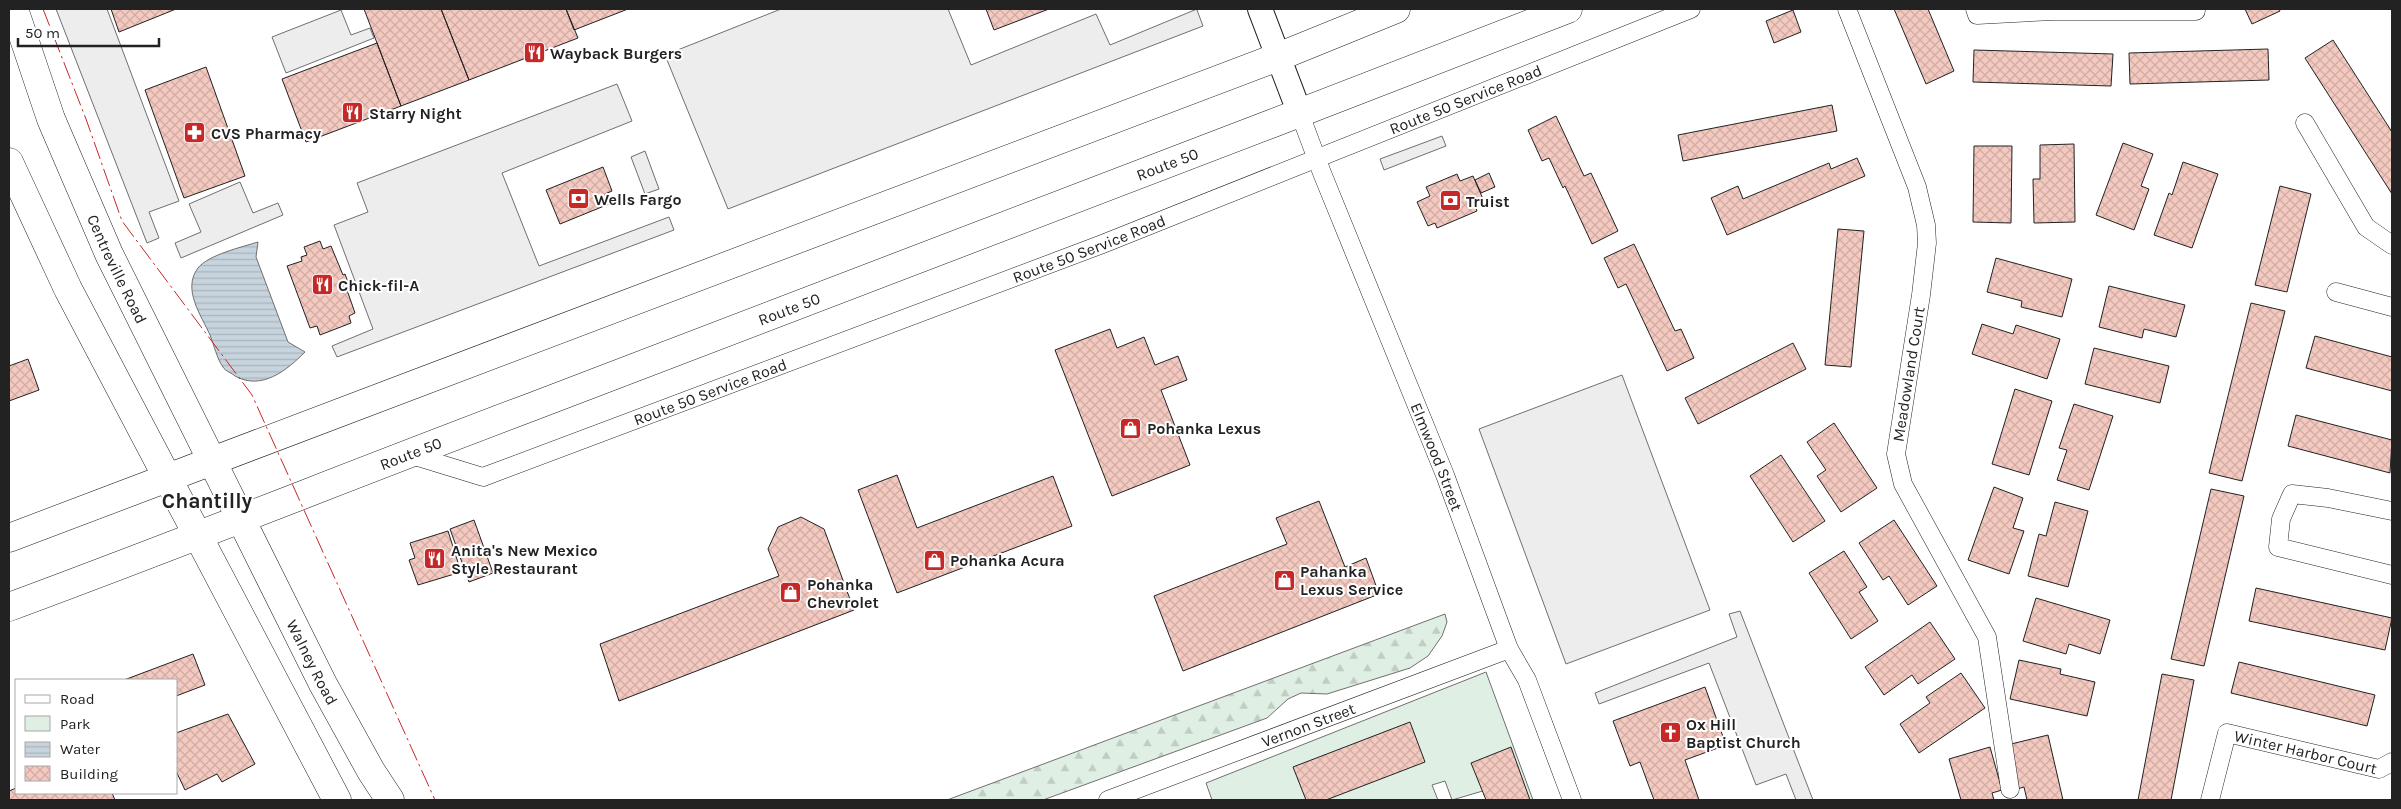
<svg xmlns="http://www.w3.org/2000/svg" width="2401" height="809" font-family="Karla,sans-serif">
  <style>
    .green { fill: #e0efe3; stroke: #6f6f6f }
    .forest { fill: url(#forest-firs); stroke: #6f6f6f }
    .parking { fill: #ededed; stroke: #6f6f6f }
    .water { fill: url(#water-rules); stroke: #6f6f6f }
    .building { fill: url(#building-cross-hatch); stroke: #222 }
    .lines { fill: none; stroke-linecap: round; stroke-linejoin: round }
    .street-casing { stroke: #222; stroke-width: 19 }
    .secondary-casing { stroke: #222; stroke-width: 26 }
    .primary-casing { stroke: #222; stroke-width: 29 }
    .highway-casing { stroke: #222; stroke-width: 29 }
    .street { stroke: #fff; stroke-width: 18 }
    .secondary { stroke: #fff; stroke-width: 24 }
    .primary { stroke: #fff; stroke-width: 28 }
    .highway { stroke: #fff; stroke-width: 28 }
    .power { stroke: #c62828; stroke-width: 1; stroke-dasharray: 18 4 2.5 4; stroke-linecap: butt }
    .labels { text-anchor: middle; stroke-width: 4; stroke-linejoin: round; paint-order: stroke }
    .poi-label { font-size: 16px; font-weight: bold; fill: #222; stroke: #fff; text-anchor: start }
    .street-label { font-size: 16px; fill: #222; stroke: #fff }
    .district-label { font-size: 21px; font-weight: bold; fill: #222; stroke: #fff }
  </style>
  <defs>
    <pattern id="forest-firs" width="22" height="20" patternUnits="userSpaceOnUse" patternTransform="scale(1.25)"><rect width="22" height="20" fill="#e0efe3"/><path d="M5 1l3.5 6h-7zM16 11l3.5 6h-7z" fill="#c0cdc2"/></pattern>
    <pattern id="water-rules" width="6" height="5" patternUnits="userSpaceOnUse" patternTransform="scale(1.25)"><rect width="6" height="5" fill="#c7d3dd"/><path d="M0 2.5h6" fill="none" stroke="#abb5bd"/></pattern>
    <pattern id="building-cross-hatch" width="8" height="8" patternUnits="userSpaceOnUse" patternTransform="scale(1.25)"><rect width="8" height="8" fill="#f3c9c0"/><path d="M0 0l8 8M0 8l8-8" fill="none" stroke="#d0aca5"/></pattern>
  </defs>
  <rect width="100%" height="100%" fill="#fff"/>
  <!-- green -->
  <path class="green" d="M1486 672 1533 800H1497L1493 788 1452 800 1445 781 1432 785 1438 800H1212L1206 783Z"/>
  <!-- forest -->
  <path class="forest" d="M1445 614 1447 622 1442 636 1428 656 1410 668 1327 694 1301 693 1288 699 1267 718 1043 800H947Z"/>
  <!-- parking -->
  <path class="parking" d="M56 9H107L179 201 149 212 159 238 147 243Z
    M781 9H948L971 65 1096 14 1110 45 1197 9H1200L1197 10 1203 26 728 209 665 55Z
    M341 10 351 35 370 28 374 38 286 73 272 37Z
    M617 84 632 121 502 173 539 266 669 217 674 230 337 357 332 346 373 329 334 225 368 212 357 183Z
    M1442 136 1446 146 1384 170 1380 159Z
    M645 151 659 189 645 194 631 157Z
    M240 182 253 213 278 203 283 215 181 258 175 243 201 232 189 204Z
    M1622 375 1710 610 1566 664 1479 429Z
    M1740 611 1813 800H1796L1786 774 1756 785 1709 663 1599 704 1595 693 1737 637 1729 614Z"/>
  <!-- water -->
  <path class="water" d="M258 242 256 257 288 342 305 352C287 370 262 391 235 376 232 373 225 371 223 367 217 359 214 345 210 335 201 315 182 289 198 268 208 255 242 247 258 242Z"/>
  <!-- building -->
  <path class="building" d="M111 9H176L119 32Z
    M364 9H441L469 80 401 106Z
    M441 9H566L578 38 469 80Z
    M566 9H628L574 30Z
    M986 9H1049L994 30Z
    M1894 9H1928L1954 71 1926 84Z
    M2245 9H2279L2280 11 2252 24Z
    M1793 10 1801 32 1774 43 1766 21Z
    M2333 40 2392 132V194L2305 58Z
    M377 43 401 106 306 142 282 79Z
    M2268 49 2269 80 2130 84 2129 53Z
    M1974 50 2113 54 2111 86 1973 82Z
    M206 67 245 176 184 198 145 90Z
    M1832 105 1837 131 1683 161 1678 135Z
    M1556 116 1584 176 1591 173 1618 231 1592 244 1565 186 1563 188 1549 158 1542 161 1528 130Z
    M2123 143 2153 154 2141 186 2149 189 2134 230 2096 215Z
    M2074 144 2075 222 2034 223 2033 179H2040V145Z
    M1974 146H2012L2011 223 1973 222Z
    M1857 158 1865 176 1727 235 1711 198 1738 186 1743 199 1829 163 1831 169Z
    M2183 162 2218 174 2192 248 2154 235 2169 193 2172 195Z
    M603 167 612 191 605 194 609 204 560 224 546 190Z
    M1489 173 1495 187 1481 193 1475 180Z
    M1457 174 1460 181 1473 176 1483 199 1474 203 1477 211 1437 228 1435 223 1428 226 1417 202 1430 196 1426 187Z
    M2280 186 2311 194 2287 292 2255 285Z
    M1838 229 1864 231 1851 367 1825 365Z
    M320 241 323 249 331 246 343 275 345 274 350 288 347 290 355 313 349 316 351 323 320 335 317 326 310 328 287 266 302 261 301 257 307 255 304 247Z
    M1634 244 1675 331 1681 329 1694 358 1667 371 1626 284 1618 288 1604 258Z
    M1996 258 2072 279 2062 317 2021 307 2022 301 1987 292Z
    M2109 286 2185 305 2176 337 2144 329 2142 338 2099 327Z
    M2251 303 2285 311 2242 481 2209 473Z
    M1982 324 2013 334 2016 325 2060 339 2047 379 1972 354Z
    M1110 329 1117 348 1144 337 1155 365 1178 356 1187 380 1161 390 1190 465 1112 496 1055 350Z
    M2315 336 2392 357V391L2306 368Z
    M1793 343 1806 369 1698 424 1685 398Z
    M2094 348 2169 366 2160 403 2085 384Z
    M28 359 39 390 9 401V366Z
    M2015 389 2052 401 2029 475 1992 464Z
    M2074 404 2113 416 2089 490 2057 480 2067 450 2059 448Z
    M2296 415 2392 440 2390 473 2288 446Z
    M1834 423 1877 488 1841 512 1817 476 1826 470 1807 442Z
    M1781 455 1825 521 1793 542 1750 476Z
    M897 475 917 528 1053 476 1072 526 897 593 858 490Z
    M1994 487 2023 498 2013 528 2024 531 2009 574 1968 560Z
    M2211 489 2244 496 2204 666 2171 659Z
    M1319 501 1345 567 1366 558 1379 594 1183 671 1154 596 1287 544 1276 518Z
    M2055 502 2088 511 2068 587 2028 576 2039 534 2046 536Z
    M801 517 824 529 854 610 619 701 600 644 779 576 768 549 778 527Z
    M474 520 493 573 469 582 450 529Z
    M1894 520 1937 586 1908 605 1889 576 1883 580 1859 543Z
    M448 531 461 572 418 585 409 560 415 558 410 543Z
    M1844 551 1867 587 1859 592 1878 621 1851 639 1809 573Z
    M2256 588 2392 618 2385 650 2249 621Z
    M2036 598 2110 620 2100 654 2069 644 2066 654 2023 641Z
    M1930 622 1955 659 1918 684 1912 675 1884 695 1865 667Z
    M193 654 205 685 176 696V680H124Z
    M2019 660 2061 669 2060 674 2095 682 2087 716 2010 699Z
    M2239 662 2375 695 2367 726 2231 693Z
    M1961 673 1985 708 1919 753 1900 724 1930 703 1926 697Z
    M2162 674 2194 680 2171 800H2138Z
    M1705 687 1726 745 1685 760 1699 800H1654L1640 762 1630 766 1613 721Z
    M228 714 255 764 222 782 217 774 185 790 176 771V733Z
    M1410 722 1425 762 1326 800H1306L1293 767Z
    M2048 735 2063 800H2027L2024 787 2017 789 2007 745Z
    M1511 747 1530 800H1486L1471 763Z
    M1990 747 2002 790 1992 793 1994 800H1961L1949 759Z
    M16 788V793H112L115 800H9V791Z"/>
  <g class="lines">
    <defs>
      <g id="street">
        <path d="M1847 9 1917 187 1926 225 1927 243 1921 295 1896 454 1903 484 1987 637 2010 789"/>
        <path d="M1975 9 1977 15 2053 11H2196L2195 9"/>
        <path id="s1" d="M1300 114 1322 173 1445 475 1509 649 1527 680 1572 800"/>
        <path d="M2305 123 2366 227 2392 245"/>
        <path d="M2336 292 2392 307"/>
        <path id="s2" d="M408 454 483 477 1100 245 1691 9"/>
        <path d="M2392 511 2328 498 2292 494 2281 519 2278 547 2392 575"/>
        <path id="s3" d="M1108 800 1509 649"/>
        <path id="s4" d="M2210 800 2227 733 2379 769 2392 762"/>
      </g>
      <path id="secondary" d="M1260 9 1300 114"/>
      <g id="primary">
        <path id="s5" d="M14 9 51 119 109 254 323 684 371 771 390 800"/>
        <path d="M9 162 68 289 337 800"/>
      </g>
      <g id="highway">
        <path d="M9 538 1278 57 1396 9"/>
        <path id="s6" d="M9 607C185 542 359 472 534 406 879 274 1224 143 1568 9"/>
      </g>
    </defs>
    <!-- street casing -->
    <use href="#street" class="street-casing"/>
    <!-- secondary casing -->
    <use href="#secondary" class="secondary-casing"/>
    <!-- primary casing -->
    <use href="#primary" class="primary-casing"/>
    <!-- highway casing -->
    <use href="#highway" class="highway-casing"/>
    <!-- street -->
    <use href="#street" class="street"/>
    <!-- secondary -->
    <use href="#secondary" class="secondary"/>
    <!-- primary -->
    <use href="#primary" class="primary"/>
    <!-- highway -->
    <use href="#highway" class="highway"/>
    <!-- power -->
    <path class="power" d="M43 9 86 119 122 221 252 395 435 800"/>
  </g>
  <!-- icons -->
  <defs>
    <symbol id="restaurant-square" viewBox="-11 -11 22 22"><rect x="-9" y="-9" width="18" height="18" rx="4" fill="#c62828" stroke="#fff"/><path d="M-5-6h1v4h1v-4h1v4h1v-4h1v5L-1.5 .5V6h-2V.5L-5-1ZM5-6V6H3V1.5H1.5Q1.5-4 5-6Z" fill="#fff"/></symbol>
    <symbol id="pharmacy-square" viewBox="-11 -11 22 22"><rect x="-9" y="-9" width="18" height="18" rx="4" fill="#c62828" stroke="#fff"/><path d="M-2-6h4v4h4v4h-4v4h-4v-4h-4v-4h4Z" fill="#fff"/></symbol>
    <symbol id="bank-square" viewBox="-11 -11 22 22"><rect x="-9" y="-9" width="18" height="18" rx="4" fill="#c62828" stroke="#fff"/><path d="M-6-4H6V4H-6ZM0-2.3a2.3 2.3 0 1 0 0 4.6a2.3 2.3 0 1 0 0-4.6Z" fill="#fff"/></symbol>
    <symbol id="shop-square" viewBox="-11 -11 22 22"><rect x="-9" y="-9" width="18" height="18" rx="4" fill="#c62828" stroke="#fff"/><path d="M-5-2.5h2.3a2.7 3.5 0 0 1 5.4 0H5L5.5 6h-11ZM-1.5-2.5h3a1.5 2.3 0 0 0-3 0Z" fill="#fff"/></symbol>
    <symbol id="church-square" viewBox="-11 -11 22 22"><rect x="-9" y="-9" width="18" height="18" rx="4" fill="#c62828" stroke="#fff"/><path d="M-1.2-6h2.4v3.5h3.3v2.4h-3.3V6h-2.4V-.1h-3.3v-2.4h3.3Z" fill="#fff"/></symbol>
  </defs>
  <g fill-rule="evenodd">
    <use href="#restaurant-square" x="522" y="40" width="25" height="25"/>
    <use href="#restaurant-square" x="340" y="100" width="25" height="25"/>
    <use href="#pharmacy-square" x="182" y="120" width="25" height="25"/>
    <use href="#bank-square" x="566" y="186" width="25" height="25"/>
    <use href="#bank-square" x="1438" y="188" width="25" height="25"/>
    <use href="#restaurant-square" x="310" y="272" width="25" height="25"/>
    <use href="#shop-square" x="1118" y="416" width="25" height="25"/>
    <use href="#restaurant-square" x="422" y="546" width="25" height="25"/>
    <use href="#shop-square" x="922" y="548" width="25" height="25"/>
    <use href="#shop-square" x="1272" y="568" width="25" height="25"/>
    <use href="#shop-square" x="778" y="580" width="25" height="25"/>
    <use href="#church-square" x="1658" y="720" width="25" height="25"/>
  </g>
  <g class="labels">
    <!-- poi labels -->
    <g class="poi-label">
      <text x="550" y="59">Wayback Burgers</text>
      <text x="369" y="119">Starry Night</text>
      <text x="211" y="139">CVS Pharmacy</text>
      <text x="594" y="205">Wells Fargo</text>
      <text x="1466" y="207">Truist</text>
      <text x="338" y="291">Chick-fil-A</text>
      <text x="1147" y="434">Pohanka Lexus</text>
      <text x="451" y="556">Anita's New Mexico<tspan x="451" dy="18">Style Restaurant</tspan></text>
      <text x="950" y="566">Pohanka Acura</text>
      <text x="1300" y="577">Pahanka<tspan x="1300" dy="18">Lexus Service</tspan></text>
      <text x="807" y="590">Pohanka<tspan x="807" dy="18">Chevrolet</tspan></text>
      <text x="1686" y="730">Ox Hill<tspan x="1686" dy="18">Baptist Church</tspan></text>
    </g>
    <!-- street labels -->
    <g class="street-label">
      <text dy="6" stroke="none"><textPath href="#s2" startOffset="1131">Route 50 Service Road</textPath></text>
      <text dy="6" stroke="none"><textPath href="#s6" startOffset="1240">Route 50</textPath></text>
      <text dy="6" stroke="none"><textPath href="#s2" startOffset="726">Route 50 Service Road</textPath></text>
      <text dy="6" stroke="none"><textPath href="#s5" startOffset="280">Centreville Road</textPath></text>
      <text dy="6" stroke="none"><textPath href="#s6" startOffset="835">Route 50</textPath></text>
      <text transform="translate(1908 374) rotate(-81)" y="6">Meadowland Court</text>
      <text dy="6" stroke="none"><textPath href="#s2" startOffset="321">Route 50 Service Road</textPath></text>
      <text dy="6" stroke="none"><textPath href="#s6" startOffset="430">Route 50</textPath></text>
      <text dy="6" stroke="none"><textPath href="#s1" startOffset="369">Elmwood Street</textPath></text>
      <text dy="6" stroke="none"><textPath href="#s5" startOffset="719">Walney Road</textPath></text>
      <text dy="6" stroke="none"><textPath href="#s3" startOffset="214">Vernon Street</textPath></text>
      <text dy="6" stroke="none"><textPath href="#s4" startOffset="150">Winter Harbor Court</textPath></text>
    </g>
    <!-- district labels -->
    <g class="district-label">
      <text x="207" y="508">Chantilly</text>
    </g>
  </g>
  <!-- border -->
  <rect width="2401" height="809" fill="none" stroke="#222222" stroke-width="20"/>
  <!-- legend -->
  <rect x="15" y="679" width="162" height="115" fill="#ffffff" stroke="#a7a7a7"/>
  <rect x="25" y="695" width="25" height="8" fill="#ffffff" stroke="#a7a7a7"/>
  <text x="60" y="704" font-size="15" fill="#222222">Road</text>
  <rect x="25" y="716" width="25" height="15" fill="#e0efe3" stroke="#a7a7a7"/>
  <text x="60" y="729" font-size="15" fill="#222222">Park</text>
  <rect x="25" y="742" width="25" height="15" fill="url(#water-rules)" stroke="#a7a7a7"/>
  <text x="60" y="754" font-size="15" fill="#222222">Water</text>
  <rect x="25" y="766" width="25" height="15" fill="url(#building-cross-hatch)" stroke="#a7a7a7"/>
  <text x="60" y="779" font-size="15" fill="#222222">Building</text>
  <!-- scale -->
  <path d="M18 38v8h141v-8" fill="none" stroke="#222222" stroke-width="2.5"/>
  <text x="25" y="38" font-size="15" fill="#222222" stroke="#ffffff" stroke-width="4" paint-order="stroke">50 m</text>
</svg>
